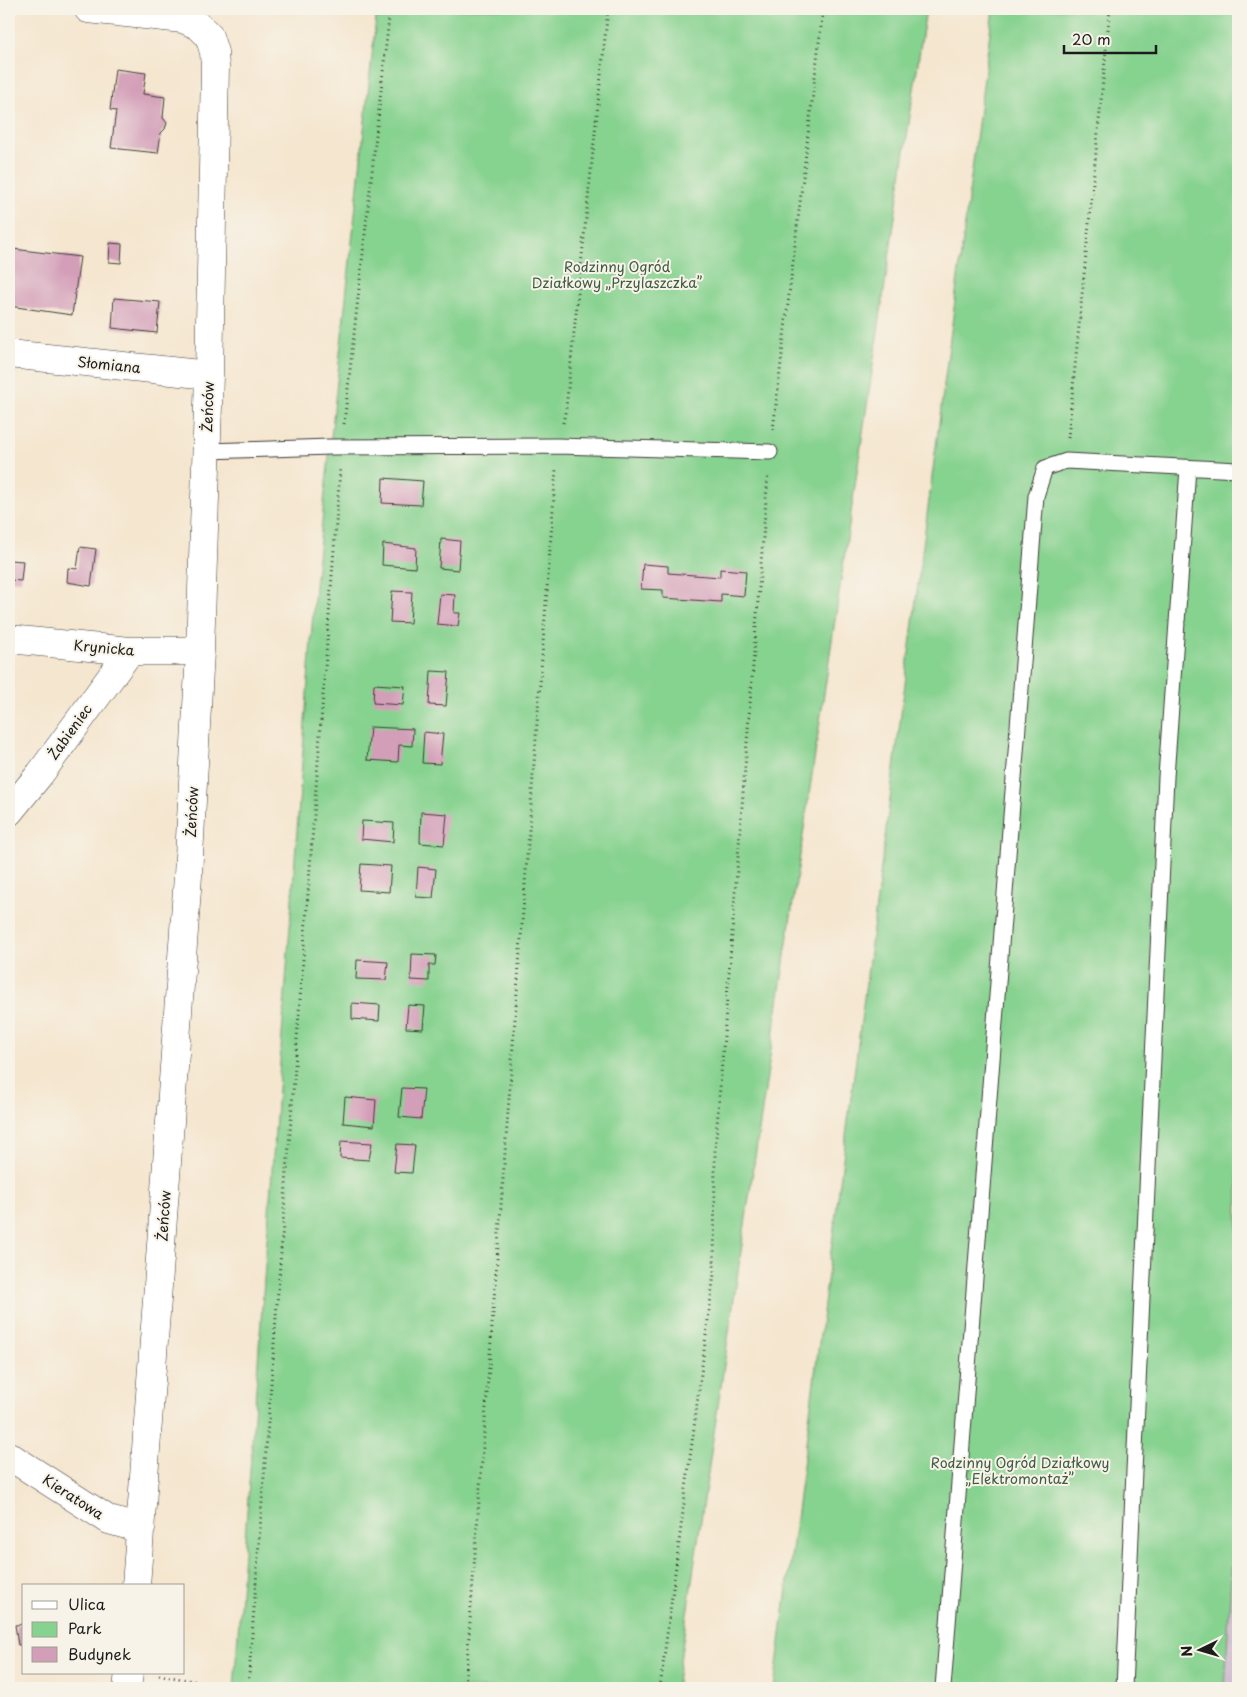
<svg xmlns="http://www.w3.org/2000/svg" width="1247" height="1697" font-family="'Playpen Sans',sans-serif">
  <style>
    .industrial { fill: #cfbdcf }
    .green { fill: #86d28f; stroke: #517756 }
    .building { fill: #d39eb8 }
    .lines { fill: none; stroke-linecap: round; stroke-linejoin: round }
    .lane-casing { stroke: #3d3a37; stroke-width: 17 }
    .street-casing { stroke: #3d3a37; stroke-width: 29 }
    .path { stroke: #3d3a37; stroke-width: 3; stroke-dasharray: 1 4; stroke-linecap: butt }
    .lane { stroke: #fff; stroke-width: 15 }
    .street { stroke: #fff; stroke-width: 28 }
    .labels { text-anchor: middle; stroke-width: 4; stroke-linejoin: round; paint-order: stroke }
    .park-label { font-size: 14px; fill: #415c44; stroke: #f7f3e8 }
    .street-label { font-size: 14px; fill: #1c1c1c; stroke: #f7f3e8 }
  </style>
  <rect width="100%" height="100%" fill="#f7f3e8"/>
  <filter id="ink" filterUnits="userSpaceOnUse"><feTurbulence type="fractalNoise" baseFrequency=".02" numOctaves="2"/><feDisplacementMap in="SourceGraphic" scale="10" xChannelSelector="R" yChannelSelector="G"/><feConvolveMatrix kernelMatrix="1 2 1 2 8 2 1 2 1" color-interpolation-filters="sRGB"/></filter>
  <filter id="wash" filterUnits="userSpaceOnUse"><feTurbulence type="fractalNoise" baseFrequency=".0096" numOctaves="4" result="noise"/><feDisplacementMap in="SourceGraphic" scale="20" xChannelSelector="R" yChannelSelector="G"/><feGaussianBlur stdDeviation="1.12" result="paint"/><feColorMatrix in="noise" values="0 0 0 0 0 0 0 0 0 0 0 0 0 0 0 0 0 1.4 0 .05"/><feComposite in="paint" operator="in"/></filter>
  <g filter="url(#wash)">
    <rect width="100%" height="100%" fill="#f5e6cf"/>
    <!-- industrial -->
    <path class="industrial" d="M1238 1438V1688H1225Z"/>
    <!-- green -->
    <path class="green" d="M377 9H926L676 1688H234L315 586Z
      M993 9H1238V1438L1225 1688H774Z"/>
    <g id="blocks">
      <!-- building -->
      <path class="building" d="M115 69 146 73 143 94 165 97 163 118 167 123 165 129 161 133 158 153 111 148 116 111 110 110Z
        M9 144 12 145 11 155H9Z
        M110 243 122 244 121 263 109 262Z
        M13 249 80 257 72 315 9 306V284Z
        M114 298 160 302 157 333 112 328Z
        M383 478 423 481 421 505 382 503Z
        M441 539 460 541 458 570 439 568Z
        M383 544 416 548 415 568 382 565Z
        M80 547 96 549 91 586 67 582 68 568 77 569Z
        M9 560 23 561 21 581 9 580Z
        M643 564 668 566V573L720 577V569L746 571 744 596 721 594V602L663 598V590L641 589Z
        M392 591 412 592 410 623 390 622Z
        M440 594 455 595 454 613H460L458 626 437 624Z
        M431 671 449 672 446 706 429 705Z
        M374 684 405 686 403 705 373 703Z
        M370 727 413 729 412 746 399 745 398 762 367 760Z
        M424 732 443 734 440 764 422 763Z
        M421 812 447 814 444 845 420 843Z
        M362 821 394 823 393 842 361 839Z
        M361 864 391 866 389 892 359 890Z
        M418 867 436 869 433 898 416 897Z
        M412 954 436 955 435 965H429V981L411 980Z
        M357 960 388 962 386 980 356 979Z
        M352 1003 380 1005 379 1021 352 1019Z
        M408 1005 425 1006 423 1029 406 1028Z
        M402 1088 424 1089 421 1119 399 1117Z
        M345 1097 376 1100 374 1126 343 1123Z
        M341 1141 372 1143 369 1160 340 1158Z
        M397 1144 415 1145 412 1173 394 1172Z
        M24 1624V1645H18L15 1625Z"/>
    </g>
  </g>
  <g filter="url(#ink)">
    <use href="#blocks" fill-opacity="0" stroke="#3d3a37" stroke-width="1"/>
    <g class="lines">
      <defs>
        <path id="lane" d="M207 451 330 447 557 446 770 452
          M943 1688 1036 496 1045 468 1066 461 1238 470
          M1124 1688 1166 777 1188 468"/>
        <path id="street" d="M88 9 183 19 199 26 209 36 214 52 215 67 209 375 200 651 188 876 136 1586
          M9 354 209 375
          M9 639 130 651H200
          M9 812 40 774 130 651
          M9 1456 109 1520 141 1529
          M127 1688 129 1673"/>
      </defs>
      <!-- lane casing -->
      <use href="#lane" class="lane-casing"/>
      <!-- street casing -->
      <use href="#street" class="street-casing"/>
      <!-- path -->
      <path class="path" d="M563 423 566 408 608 9
        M344 424 390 9
        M773 430 823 9
        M1068 438 1110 9
        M159 1675 234 1688H257
        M248 1688 340 470
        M465 1688 556 469
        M660 1688 714 1274 715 1151 768 474"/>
      <!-- lane -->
      <use href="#lane" class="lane"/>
      <!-- street -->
      <use href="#street" class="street"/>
    </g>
  </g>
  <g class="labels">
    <!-- park labels -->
    <g class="park-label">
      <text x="617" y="272">Rodzinny Ogród<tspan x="617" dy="16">Działkowy „Przylaszczka”</tspan></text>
      <text x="1020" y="1468">Rodzinny Ogród Działkowy<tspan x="1020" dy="16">„Elektromontaż”</tspan></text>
    </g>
    <!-- street labels -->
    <g class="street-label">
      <text transform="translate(109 365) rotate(6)" y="5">Słomiana</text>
      <text transform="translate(208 407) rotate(-88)" y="5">Żeńców</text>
      <text transform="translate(104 648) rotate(5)" y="5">Krynicka</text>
      <text transform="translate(70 732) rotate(-54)" y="5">Żabieniec</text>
      <text transform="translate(192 812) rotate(-87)" y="5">Żeńców</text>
      <text transform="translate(164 1216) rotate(-86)" y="5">Żeńców</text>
      <text transform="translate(73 1497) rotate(33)" y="5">Kieratowa</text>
    </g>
  </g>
  <!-- margin -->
  <rect width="1247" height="1697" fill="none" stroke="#f7f3e8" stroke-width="30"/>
  <!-- legend -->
  <rect x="22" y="1584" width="162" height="90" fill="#f7f3e8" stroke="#9f9d96"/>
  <rect x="32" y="1601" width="25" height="8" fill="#ffffff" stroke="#9f9d96"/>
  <text x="68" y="1610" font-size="15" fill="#1c1c1c">Ulica</text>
  <rect x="32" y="1622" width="25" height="15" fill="#86d28f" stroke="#9f9d96"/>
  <text x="68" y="1634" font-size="15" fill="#1c1c1c">Park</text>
  <rect x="32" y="1647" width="25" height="15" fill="#d39eb8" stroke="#9f9d96"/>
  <text x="68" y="1660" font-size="15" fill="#1c1c1c">Budynek</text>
  <!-- north arrow -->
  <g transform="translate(1200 1650) rotate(265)" stroke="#f7f3e8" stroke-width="4" paint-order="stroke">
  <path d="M0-4L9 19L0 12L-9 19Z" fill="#1c1c1c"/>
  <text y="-8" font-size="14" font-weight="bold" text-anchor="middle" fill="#1c1c1c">N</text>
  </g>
  <!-- scale -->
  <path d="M1064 45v8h92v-8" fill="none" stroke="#1c1c1c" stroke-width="2.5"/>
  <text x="1072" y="45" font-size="15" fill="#1c1c1c" stroke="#f7f3e8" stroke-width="4" paint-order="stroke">20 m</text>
</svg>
